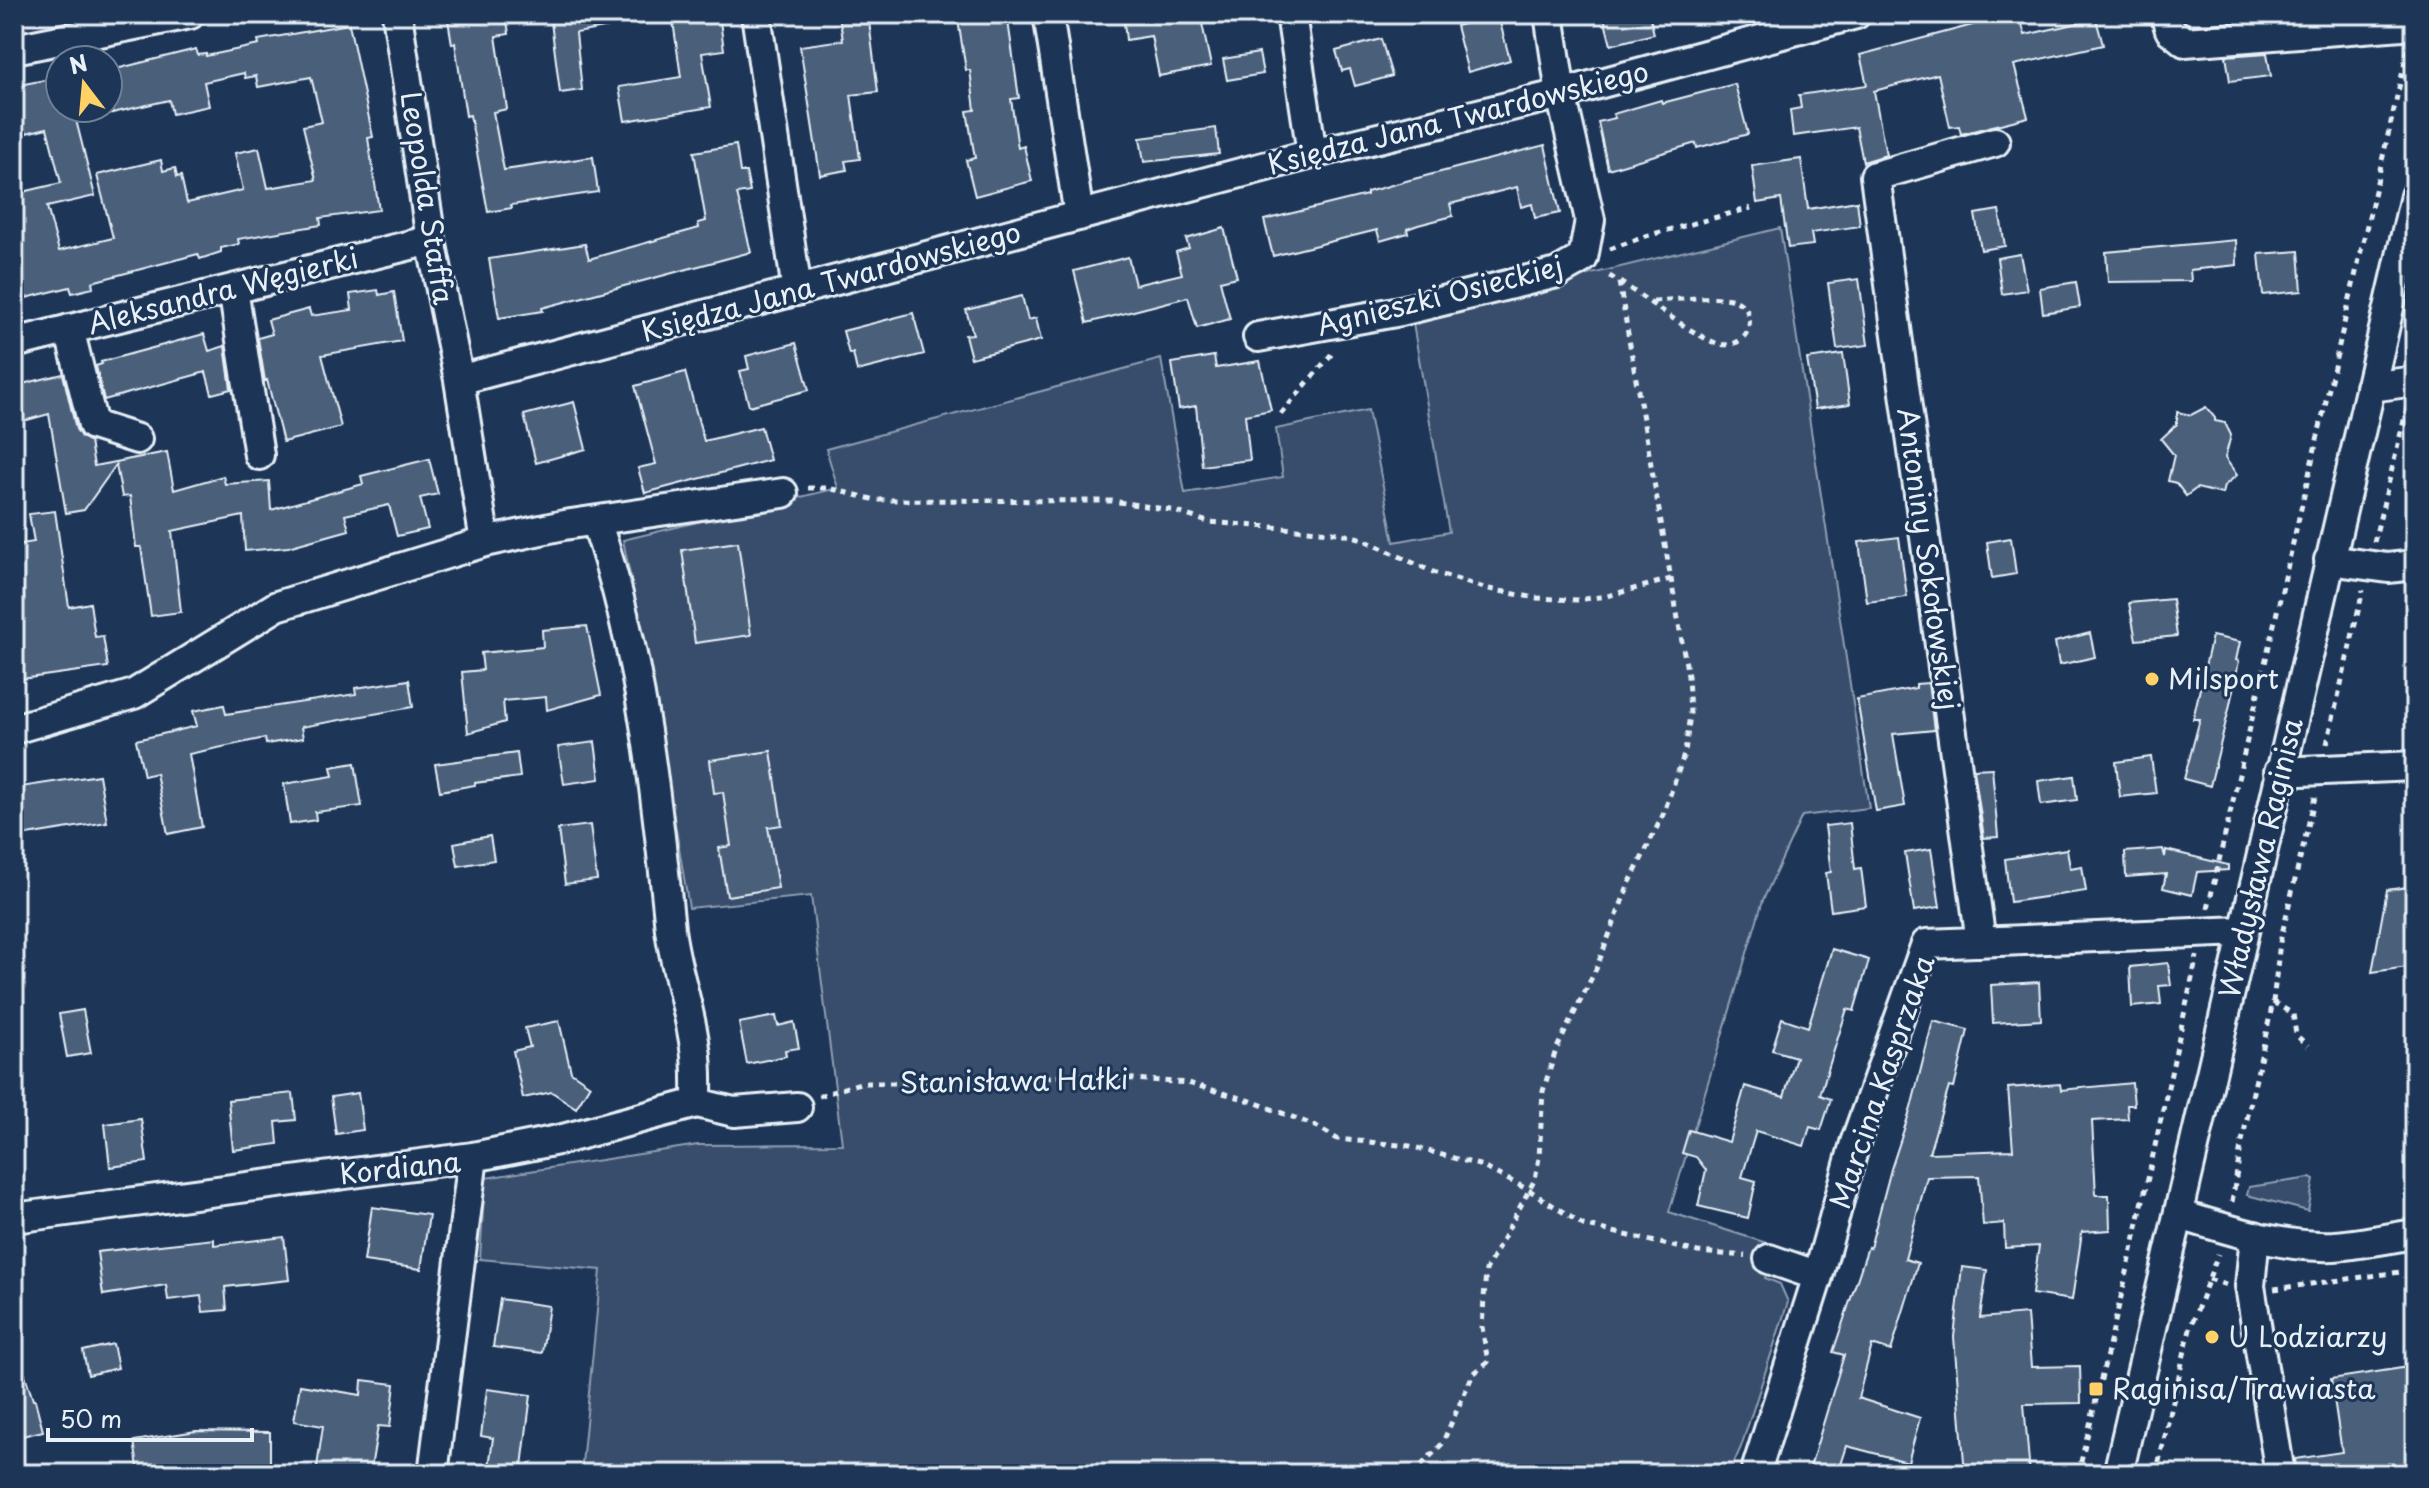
<svg xmlns="http://www.w3.org/2000/svg" width="2429" height="1488" font-family="'Playpen Sans',sans-serif">
  <style>
    .green { fill: #374d6c; stroke: #909fb2; stroke-width: 2 }
    .building { fill: #495e7a; stroke: #e8f1f8; stroke-width: 2 }
    .lines { fill: none; stroke-linecap: round; stroke-linejoin: round }
    .minor-casing { stroke: #e8f1f8; stroke-width: 34 }
    .path { stroke: #e8f1f8; stroke-width: 5; stroke-dasharray: 6 6; stroke-linecap: butt }
    .minor { stroke: #1d3557; stroke-width: 28 }
    .poi-dot { fill: #ffd166; stroke: #1d3557; stroke-width: 3 }
    .labels { text-anchor: middle; stroke-width: 6; stroke-linejoin: round; paint-order: stroke }
    .street-label { font-size: 28px; fill: #e8f1f8; stroke: #1d3557 }
    .poi-label { font-size: 28px; fill: #e8f1f8; stroke: #1d3557; text-anchor: start }
  </style>
  <rect width="100%" height="100%" fill="#1d3557"/>
  <filter id="ink" filterUnits="userSpaceOnUse"><feTurbulence type="fractalNoise" baseFrequency=".0125" numOctaves="2"/><feDisplacementMap in="SourceGraphic" scale="16" xChannelSelector="R" yChannelSelector="G"/><feConvolveMatrix kernelMatrix="1 2 1 2 8 2 1 2 1" color-interpolation-filters="sRGB"/></filter>
  <g filter="url(#ink)">
    <!-- green -->
    <path class="green" d="M1780 228 1869 808 1802 816 1763 900 1669 1212 1776 1246 1765 1278 1780 1284 1788 1302 1741 1447 1729 1474H581L601 1270 480 1259 485 1178 698 1145 842 1144 811 896 689 908 653 691 623 540 838 488 826 449 1161 359 1185 493 1283 477 1276 429 1368 410 1394 542 1449 532 1412 318Z
      M2310 1178 2314 1180 2308 1211 2247 1195 2249 1187Z"/>
    <!-- building -->
    <path class="building" d="M447 14H506L509 34 496 36 507 109 493 112 504 170 593 157 598 192 511 205 512 208 488 212 470 115 466 116 455 43 452 44Z
      M550 14H615L616 26 576 33 582 90 560 93Z
      M672 14H719L724 50 702 53 711 107 625 121 619 87 681 77Z
      M839 14H868L878 92 851 95 860 159 845 161 847 170 820 175 800 46 843 40Z
      M995 14H1007L1019 98 1011 99 1018 148 1024 146 1032 181 975 196 966 160 975 158 967 111 975 110 970 70H966L958 20Z
      M1123 14H1200L1211 66 1159 76 1151 36 1126 40Z
      M1603 14H1649L1654 34 1611 45Z
      M1994 14H2019L2025 35 2096 19 2103 45 2014 65 2028 117 1961 134 1959 126 1950 127 1938 74 1874 91 1886 155 1863 162 1856 127 1793 136 1790 110 1801 108 1799 95 1867 85 1860 55 1995 19Z
      M1498 15 1510 60 1468 72 1456 26Z
      M349 24 373 137 368 138 379 210 320 218 321 225 238 239 239 244 221 248V252L200 259 198 254 92 282 93 288 72 293 70 287 14 301V194L61 183 47 128 18 135 14 116V86L60 77V108H73L95 196 47 207 59 251 113 238 97 175 161 160 163 171 175 168 177 177 181 176 187 203 243 190 235 153 259 148 268 188 316 180 303 126 322 122 311 77 258 87 256 76 245 78 244 73 204 82 209 106 172 114 169 100 108 114V71L196 49 198 55 206 54V56L259 45 258 40Z
      M1381 39 1392 76 1355 86 1350 69 1342 71 1336 51Z
      M1259 53 1263 74 1227 80 1223 59Z
      M2267 53 2271 76 2230 81 2226 56Z
      M1735 84 1748 134 1697 148 1696 143 1608 169 1598 122 1615 118 1613 114 1661 100 1662 103Z
      M1216 128 1219 154 1144 162 1140 138Z
      M736 145 740 172H746L750 192 737 194 751 252 542 308 543 311 499 318 489 259 585 244 589 259 699 228 698 223 706 221 694 152Z
      M1545 145 1560 213 1535 218 1532 204 1521 207 1517 187 1450 204 1453 216 1418 225 1407 229 1408 233 1380 241 1377 230 1273 256 1264 220 1367 195V192L1406 181Z
      M1801 159 1808 209 1857 201 1860 226 1811 233 1813 245 1788 248 1781 199 1757 203 1752 166Z
      M1999 210 2005 246 1981 250 1975 214Z
      M1224 228 1237 277 1220 281 1230 319 1197 328 1188 297 1087 323 1074 271 1128 257 1135 285 1182 274 1176 252 1189 248 1186 239Z
      M2236 240 2237 265 2190 270 2191 281 2108 282 2106 252Z
      M2299 251 2302 291 2263 295 2259 254Z
      M2020 254 2027 290 2002 294 1997 258Z
      M1859 279 1868 345 1837 349 1828 283Z
      M2076 282 2080 307 2043 313 2040 288Z
      M378 290 379 295 394 292 402 341 322 355 341 427 283 442 267 380 265 381 258 338 272 334 268 320 309 309 311 316 352 310 350 294Z
      M1022 296 1028 320 1036 318 1041 340 971 358 965 335 973 334 966 310Z
      M913 313 924 354 857 371 853 353 849 354 843 331Z
      M204 334 209 351 225 346 231 389 212 394 206 372 104 400 96 366 102 364 101 362Z
      M796 343 809 390 749 406 740 371 749 369 746 356Z
      M1843 354 1850 404 1815 409 1807 359Z
      M1214 356 1216 368 1260 361 1271 410 1245 415 1250 460 1202 466 1196 406 1179 409 1172 363Z
      M685 372 704 441 761 427 770 460 645 493 638 468 656 464 635 386Z
      M63 374 76 429 81 437 90 442 94 466 167 452 174 490 223 476 225 484 269 481 271 510 363 484 361 476 429 459 438 494 420 498 428 529 397 536 389 505 345 515 349 530 288 547 245 551 243 516 172 531 181 612 151 616 141 547H136L130 496 122 497 116 465 84 510 66 513 49 414 20 422 14 386Z
      M574 402 586 449 536 463 524 415Z
      M2206 407 2215 418V421L2225 423 2231 435 2225 458 2237 475 2224 486 2222 494 2197 488 2186 496 2176 483 2168 481 2174 455 2161 439 2177 424V412L2191 415Z
      M55 511 69 607 90 603 95 637 103 636 108 667 14 680V602L24 601 15 545 34 542 29 514Z
      M1899 537 1907 597 1867 602 1859 542Z
      M2011 538 2016 574 1992 578 1987 542Z
      M738 542 751 635 695 643 682 550Z
      M2172 599 2177 636 2136 640 2129 603Z
      M587 626 601 695 547 710 546 697 503 701 505 722 468 733 462 672 483 670 481 653 543 647 542 630Z
      M2090 633 2095 657 2059 665 2055 642Z
      M2212 636 2240 642 2236 660 2239 661 2229 709 2210 786 2184 779 2200 719H2193Z
      M409 680 413 707 301 727 303 738 266 744 265 738 189 754 202 827 168 834 156 773 144 776 136 740 197 726 193 711 224 705 226 714 356 694 355 688Z
      M1928 683 1934 730 1893 734 1905 806 1876 811 1857 699 1916 688V684Z
      M595 742 600 779 564 784 558 747Z
      M771 751 782 825 768 827 778 888 727 896 719 848 731 846 723 792 714 793 710 760Z
      M517 753 520 777 475 783V785L440 791 435 764Z
      M2151 757 2156 793 2120 797 2116 762Z
      M355 763 362 806 315 812 316 820 290 824 284 784 333 776 331 767Z
      M1992 768 1998 837 1984 838 1974 769Z
      M99 775 107 822 14 837V788Z
      M2074 776 2077 800 2041 805 2038 781Z
      M1850 823 1855 869 1861 868 1866 906 1831 911 1826 873 1831 872 1825 826Z
      M590 825 597 880 565 884 558 829Z
      M490 836 494 860 458 866 454 843Z
      M1931 849 1940 907 1914 911 1905 853Z
      M2067 849 2070 868 2082 866 2086 891 2010 902 2005 859Z
      M2163 849 2165 857 2166 850 2228 865V870L2197 872 2192 895 2163 888 2166 874 2126 877 2125 852Z
      M2415 886V966L2372 972 2387 890Z
      M1832 949 1869 960 1854 1011 1847 1009 1820 1095 1831 1099 1821 1130 1810 1127 1804 1146 1756 1131 1742 1177 1756 1181 1748 1218 1698 1206 1706 1170 1696 1157 1682 1153 1689 1130 1729 1142 1745 1086 1784 1097 1796 1057 1772 1050 1782 1018 1808 1027Z
      M2168 963 2171 985 2159 986 2161 1004 2132 1007 2130 967Z
      M2039 982 2041 1020 1993 1023 1991 985Z
      M83 1010 91 1053 67 1057 59 1014Z
      M776 1016 778 1026 794 1022 799 1048 785 1050 786 1056 747 1064 739 1023Z
      M559 1021 571 1072 590 1085 576 1108 552 1092 523 1098 513 1051 530 1047 525 1028Z
      M1933 1021 1968 1030 1954 1088 1949 1087 1929 1153 2013 1150 2008 1088 2060 1084 2061 1090 2132 1083 2134 1105H2127L2128 1119 2092 1121 2096 1195H2109L2110 1230 2082 1232 2072 1300 2032 1294 2039 1246 2005 1248 2004 1223 1983 1225 1979 1176 1927 1177 1905 1259 1918 1263 1891 1351 1872 1345 1858 1398 1920 1418 1908 1462 1847 1446 1838 1474H1808L1844 1355 1833 1352 1868 1247 1870 1248 1891 1169 1911 1108Z
      M293 1093 296 1120 276 1122 278 1144 233 1150 228 1100Z
      M358 1093 363 1130 336 1134 331 1097Z
      M141 1119 147 1162 110 1167 105 1124Z
      M372 1207 429 1215 421 1269 364 1261Z
      M284 1237 289 1280 225 1287 227 1310 203 1312 201 1296 168 1300 166 1285 103 1295 97 1252 214 1239V1245Z
      M1962 1267 1987 1270 1980 1318 2027 1314 2031 1367 2080 1366 2081 1403 2024 1404 2030 1474H1965L1954 1337Z
      M500 1299 549 1306 542 1353 493 1347Z
      M113 1344 118 1368 88 1375 83 1351Z
      M19 1356 33 1400H35L43 1431 14 1438V1357Z
      M2415 1366V1474H2297L2295 1459 2342 1452 2331 1379Z
      M362 1380 395 1384 390 1427 378 1426 370 1474H316L323 1426 294 1421 300 1385 361 1395Z
      M487 1389 531 1395 521 1474H488L493 1438 481 1436Z
      M196 1431 270 1432V1469H191L192 1474H139L134 1441Z"/>
    <g class="lines">
      <defs>
        <path id="minor" d="M397 14 431 240 459 380
          M756 14 797 291
          M1048 14 1079 216
          M1291 14 1312 154
          M2165 14 2170 30 2185 42 2415 24
          M14 49 190 14
          M233 289 259 455
          M69 329 93 425 137 439
          M1258 337 1401 311 1557 273 1583 258 1590 220 1561 94 1549 14
          M14 343 431 240
          M2370 387 2415 381
          M596 521C641 652 656 791 670 929 675 969 690 1008 695 1048 698 1066 697 1085 697 1103
          M485 542 564 525 783 493
          M2329 560 2388 568 2415 565
          M14 729 134 694 277 606 485 542 459 380 1312 154 1561 94 1856 14
          M2279 772 2415 766
          M1981 942 1875 176 1995 142
          M473 1157 563 1139 697 1103 734 1112 797 1107
          M2180 1215C2230 1230 2282 1248 2334 1246 2361 1244 2388 1238 2415 1234
          M14 1218 473 1157 433 1474
          M2255 1236 2250 1286 2280 1474
          M1769 1259 1818 1276
          M1755 1474 1818 1276 1855 1143 1926 944 2243 931
          M2118 1474 2415 196"/>
      </defs>
      <!-- minor casing -->
      <use href="#minor" class="minor-casing"/>
      <!-- path -->
      <path class="path" d="M1610 249 1646 236 1751 208
        M1620 282C1642 296 1698 339 1719 344 1749 351 1762 311 1734 300 1718 294 1669 301 1649 301
        M1281 414 1335 350
        M808 488H828L876 500 1112 501 1171 510 1208 522 1333 532 1360 538 1433 572 1484 588 1536 598 1577 600 1607 596 1671 579
        M2374 542 2407 408
        M2327 744 2363 590
        M2208 908 2408 49
        M2273 1002 2293 1014 2296 1035 2308 1046
        M819 1096 860 1083H963L1080 1075 1188 1083 1251 1101 1318 1127 1337 1139 1410 1146 1479 1165 1529 1190 1583 1225 1698 1252 1745 1256
        M2232 1202 2241 1146 2273 1002 2280 942 2315 797
        M2209 1279 2226 1285
        M2274 1289 2415 1270
        M1413 1474 1442 1444 1473 1374 1488 1362 1482 1327 1486 1270 1535 1179 1539 1158 1543 1091 1556 1050 1596 969 1629 884 1663 815 1685 752 1690 714 1688 676 1619 282 1605 273
        M2078 1474 2128 1268 2197 956
        M2156 1474 2190 1329 2218 1254"/>
      <!-- minor -->
      <use href="#minor" class="minor"/>
    </g>
  </g>
  <!-- markers -->
  <g class="poi-dot">
    <circle cx="2152" cy="679" r="8"/>
    <circle cx="2212" cy="1337" r="8"/>
    <rect x="2088" y="1381" width="16" height="16" rx="4"/>
  </g>
  <g class="labels">
    <!-- street labels -->
    <g class="street-label">
      <text transform="translate(1458 118) rotate(-14)" y="10">Księdza Jana Twardowskiego</text>
      <text transform="translate(427 198) rotate(81)" y="10">Leopolda Staffa</text>
      <text transform="translate(831 282) rotate(-15)" y="10">Księdza Jana Twardowskiego</text>
      <text transform="translate(223 291) rotate(-14)" y="10">Aleksandra Węgierki</text>
      <text transform="translate(1440 296) rotate(-14)" y="10">Agnieszki Osieckiej</text>
      <text transform="translate(1928 559) rotate(82)" y="10">Antoniny Sokołowskiej</text>
      <text transform="translate(2261 858) rotate(-77)" y="10">Władysława Raginisa</text>
      <text transform="translate(1014 1081) rotate(-1)" y="10">Stanisława Hałki</text>
      <text transform="translate(1882 1082) rotate(-71)" y="10">Marcina Kasprzaka</text>
      <text transform="translate(400 1168) rotate(-6)" y="10">Kordiana</text>
    </g>
    <!-- poi labels -->
    <g class="poi-label">
      <text x="2168" y="689">Milsport</text>
      <text x="2228" y="1347">U Lodziarzy</text>
      <text x="2112" y="1399">Raginisa/Trawiasta</text>
    </g>
  </g>
  <!-- margin -->
  <rect width="2429" height="1488" fill="none" stroke="#1d3557" stroke-width="48"/>
  <rect x="24" y="24" width="2381" height="1440" fill="none" stroke="#e8f1f8" stroke-width="3" filter="url(#ink)"/>
  <!-- north arrow -->
  <g transform="translate(84 84) rotate(344)"><circle r="38" fill="#1d3557" stroke="#6e8097" stroke-width="2"/>
  <path d="M0-6L14 30L0 20L-14 30Z" fill="#ffd166"/>
  <text y="-12" font-size="22" font-weight="bold" text-anchor="middle" fill="#e8f1f8">N</text>
  </g>
  <!-- scale -->
  <path d="M48 1428v12h204v-12" fill="none" stroke="#e8f1f8" stroke-width="4"/>
  <text x="60" y="1428" font-size="24" fill="#e8f1f8" stroke="#1d3557" stroke-width="6" paint-order="stroke">50 m</text>
</svg>
